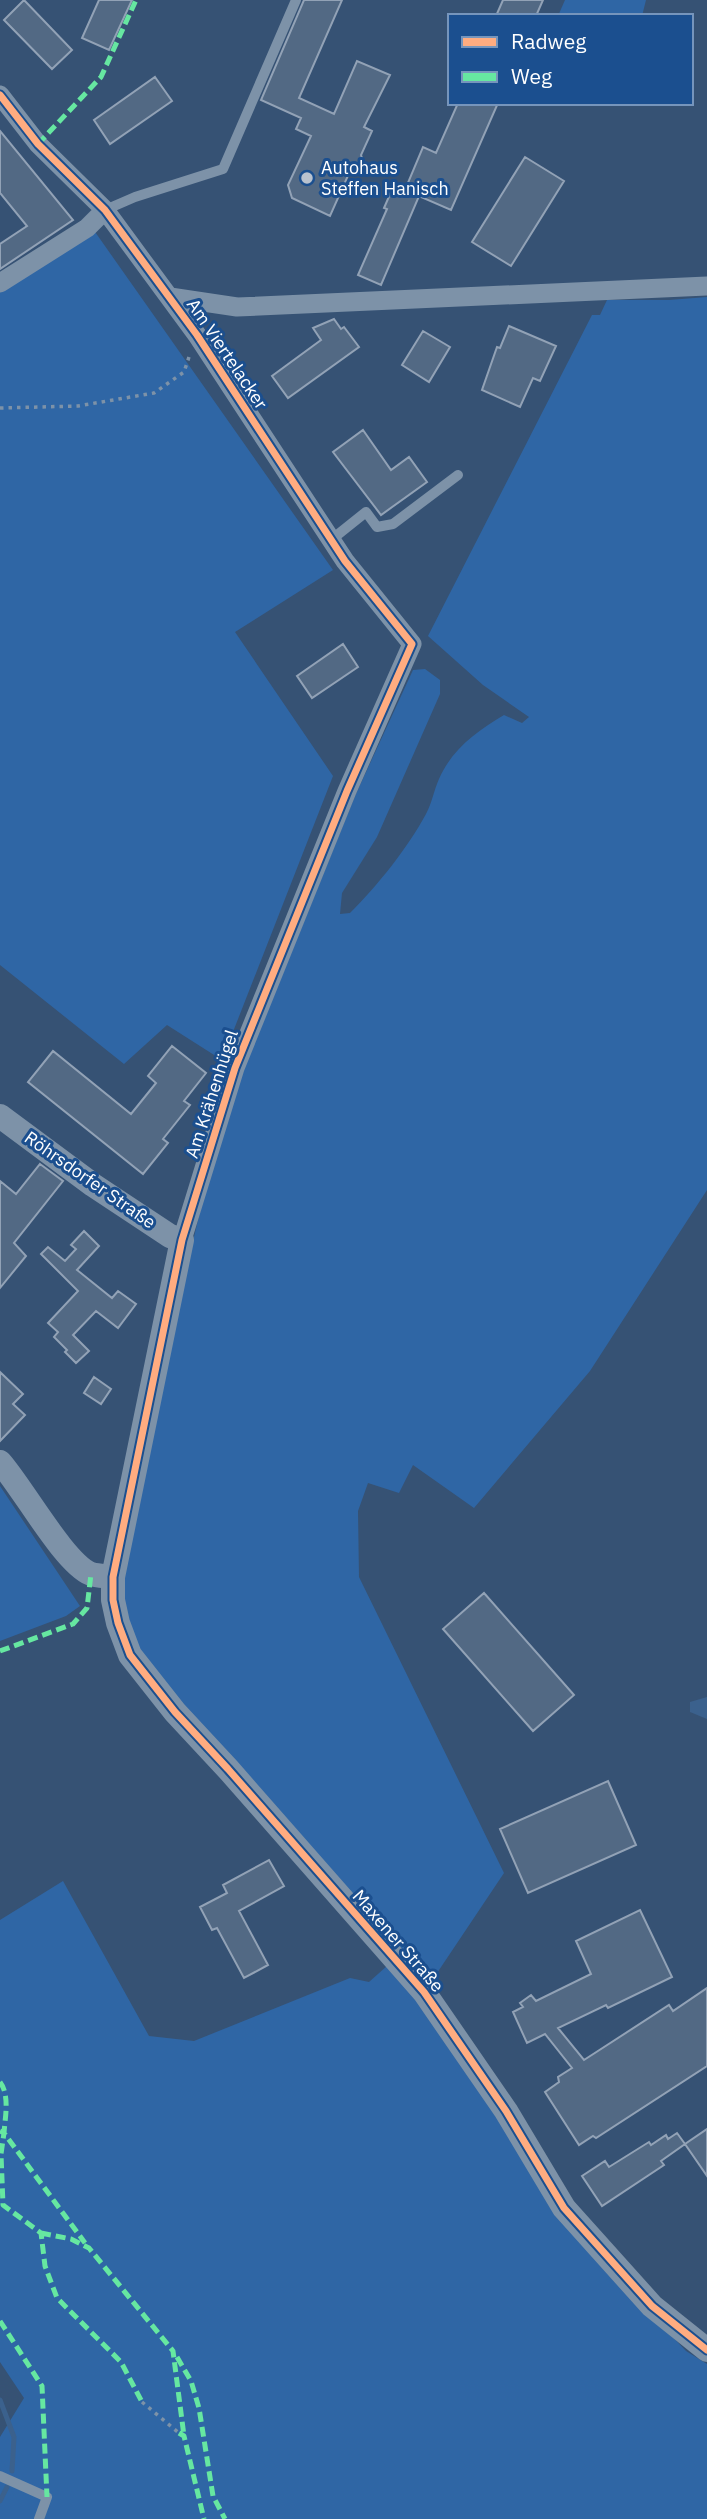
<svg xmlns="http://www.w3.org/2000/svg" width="707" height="2519" font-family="'IBM Plex Sans',sans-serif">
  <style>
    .green { fill: #2f66a5 }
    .water { fill: #3b618d }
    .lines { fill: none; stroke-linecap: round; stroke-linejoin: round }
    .stream { stroke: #3b618d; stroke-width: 5 }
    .building { fill: #526984; stroke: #92a2b6; stroke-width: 2 }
    .path { stroke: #7d92a8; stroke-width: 3.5; stroke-dasharray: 3.5 5; stroke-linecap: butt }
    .service { stroke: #7d92a8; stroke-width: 10 }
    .minor { stroke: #7d92a8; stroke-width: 19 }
    .tertiary { stroke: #7d92a8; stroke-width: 24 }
    .quiet { stroke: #66e7a1; stroke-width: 5; stroke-dasharray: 10 5; stroke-linecap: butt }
    .cycleway-casing { stroke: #1b4f8f; stroke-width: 11 }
    .cycleway { stroke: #ffac80; stroke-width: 7 }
    .poi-dot { fill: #b9c2ce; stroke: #1b4f8f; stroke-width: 2.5 }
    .labels { text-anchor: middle; stroke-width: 6; stroke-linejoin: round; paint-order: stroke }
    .poi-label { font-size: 18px; fill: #fff; stroke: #1b4f8f; text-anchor: start }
    .street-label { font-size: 18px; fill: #fff; stroke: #1b4f8f }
  </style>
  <rect width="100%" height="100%" fill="#365274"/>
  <!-- green -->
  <path class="green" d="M565 0H646L642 16H558Z
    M93 229 333 570 235 632 333 776 222 1060 167 1025 124 1064 0 965V288Z
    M707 297V1190L590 1371 474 1508 413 1465 399 1493 368 1483 358 1511 359 1577 504 1873 429 1985 175 1701 135 1645 124 1610 122 1584 191 1249 215 1151 244 1069 355 796 413 670 425 669 440 680V694L377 837 342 893 340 914 350 913C378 885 407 849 426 814 432 803 434 790 439 779 452 749 477 731 504 715L522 723 529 717 483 685 428 636 592 315H600L607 300H669Z
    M0 1486 80 1606 66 1616 0 1641Z
    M63 1881 149 2036 194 2041 350 1978 369 1982 387 1966 417 1996 647 2310 686 2351 707 2364V2519H0V2437L24 2398 0 2362V1920Z"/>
  <!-- water -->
  <path class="water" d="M707 1697V1719L690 1712V1702Z"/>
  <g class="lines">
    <!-- stream -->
    <path class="stream" d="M0 2400 14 2437 12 2471
      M0 2501 7 2487"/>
  </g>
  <!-- building -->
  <path class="building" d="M24 0 72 50 52 69 4 20Z
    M99 0H132L109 50 82 38Z
    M304 0H342L299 98 334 114 357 61 390 75 364 127 372 131 361 155 365 167 350 171 330 216 292 198 288 185 311 136 296 129 301 118 261 100Z
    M503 0H543L536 16H496Z
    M155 77 172 101 110 144 94 120Z
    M458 103H498L451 210 419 196 381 285 358 275 387 209 384 208 394 185 405 190 423 147 436 153Z
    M0 131 73 220 0 269V244L27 226 0 193Z
    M525 157 564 181 511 266 472 242Z
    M334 319 341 329 344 327 359 347 288 398 272 376 321 340 313 328Z
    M509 326 556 346 540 381 533 378 520 407 482 390 497 347 500 348Z
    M423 331 450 347 429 382 402 365Z
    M363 430 391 470 409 457 427 482 381 515 333 452Z
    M343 644 358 667 312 698 297 676Z
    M172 1046 206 1073 184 1101 190 1105 163 1139 168 1143 143 1174 28 1082 53 1051 131 1114 156 1083 148 1076Z
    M40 1164 63 1181 14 1243 26 1256 0 1288V1181L16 1194Z
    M84 1231 99 1246 77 1270 112 1298 118 1291 136 1304 118 1328 96 1311 73 1335 89 1351 76 1363 65 1352 67 1350 54 1337 58 1332 48 1323 78 1291 41 1254 48 1247 65 1261 76 1249 71 1245Z
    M0 1372 23 1394 13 1404 25 1415 0 1441Z
    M94 1377 111 1389 101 1404 84 1393Z
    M484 1593 574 1695 533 1731 443 1629Z
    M608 1781 636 1845 528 1893 500 1829Z
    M269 1860 284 1886 239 1911 268 1965 244 1978 217 1928 212 1930 200 1907 227 1893 223 1885Z
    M640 1910 672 1977 608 2008 606 2005 558 2028 584 2060 669 2005 673 2011 707 1988V2066L596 2138 593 2136 579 2145 545 2092 559 2082 558 2077 572 2068 545 2034 527 2043 513 2012 523 2007 520 2003 531 1995 536 2001 591 1974 576 1941Z
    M707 2129V2176L685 2144Z
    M677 2133 685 2144 661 2161 664 2165 602 2206 582 2176 605 2161 609 2167 649 2142 651 2145 666 2135 668 2139Z"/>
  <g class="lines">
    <!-- path -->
    <path class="path" d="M0 408 78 406 154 393 184 372 189 357
      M142 2402 179 2433"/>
    <!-- service -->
    <path class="service" d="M105 210 135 197 223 169 296 0
      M331 540 366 512 377 527 393 524 458 475
      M0 2476 47 2497 39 2519"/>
    <!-- minor -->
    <path class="minor" d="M0 95 38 144 105 210 197 335 345 561 412 644 347 791 235 1068 182 1240
      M0 283 87 228 105 210
      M170 297 237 307 707 286"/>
    <!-- tertiary -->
    <path class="tertiary" d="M0 1116 93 1185 170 1236 182 1240 113 1577V1600L118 1623 130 1655 175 1712 228 1769 424 1992 506 2111 564 2208 652 2306 707 2350
      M0 1462C23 1488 64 1563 91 1574 97 1576 106 1576 113 1577"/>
    <!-- quiet -->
    <path class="quiet" d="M38 144 101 77 136 0
      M0 1651 73 1624 87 1608 91 1574
      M0 2082C10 2095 5 2118 4 2133L85 2243
      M0 2131 4 2133 1 2154 3 2205 41 2233 45 2266 57 2298 121 2362 142 2402
      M41 2233 71 2239 89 2248 173 2351 184 2436
      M0 2321 42 2386 47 2497
      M177 2357 191 2381 199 2408 213 2496 225 2519
      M179 2433 184 2436 204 2519"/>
    <defs>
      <path id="cycleway" d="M0 95 38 144 105 210 197 335 345 561 412 644 347 791 235 1068 182 1240 113 1577V1600L118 1623 130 1655 175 1712 228 1769 424 1992 506 2111 564 2208 652 2306 707 2350"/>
    </defs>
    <!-- cycleway casing -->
    <use href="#cycleway" class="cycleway-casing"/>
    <!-- cycleway -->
    <use href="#cycleway" class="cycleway"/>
  </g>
  <!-- markers -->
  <circle class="poi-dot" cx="307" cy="178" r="7"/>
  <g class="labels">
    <!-- poi labels -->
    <g class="poi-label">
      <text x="321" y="174">Autohaus<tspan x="321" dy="21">Steffen Hanisch</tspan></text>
    </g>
    <!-- street labels -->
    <g class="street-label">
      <text transform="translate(227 354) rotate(56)" y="6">Am Viertelacker</text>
      <text transform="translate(212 1094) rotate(-72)" y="6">Am Krähenhügel</text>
      <text transform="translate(90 1180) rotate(35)" y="6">Röhrsdorfer Straße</text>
      <text transform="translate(398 1941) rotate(49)" y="6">Maxener Straße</text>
    </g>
  </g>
  <!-- legend -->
  <rect x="448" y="14" width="245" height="91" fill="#1b4f8f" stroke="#7695bc" stroke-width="2"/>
  <rect x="462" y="37" width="35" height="10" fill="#ffac80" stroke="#7695bc" stroke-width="2"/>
  <text x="511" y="49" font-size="21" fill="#ffffff">Radweg</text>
  <rect x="462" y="72" width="35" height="10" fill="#66e7a1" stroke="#7695bc" stroke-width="2"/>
  <text x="511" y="84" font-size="21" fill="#ffffff">Weg</text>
</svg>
